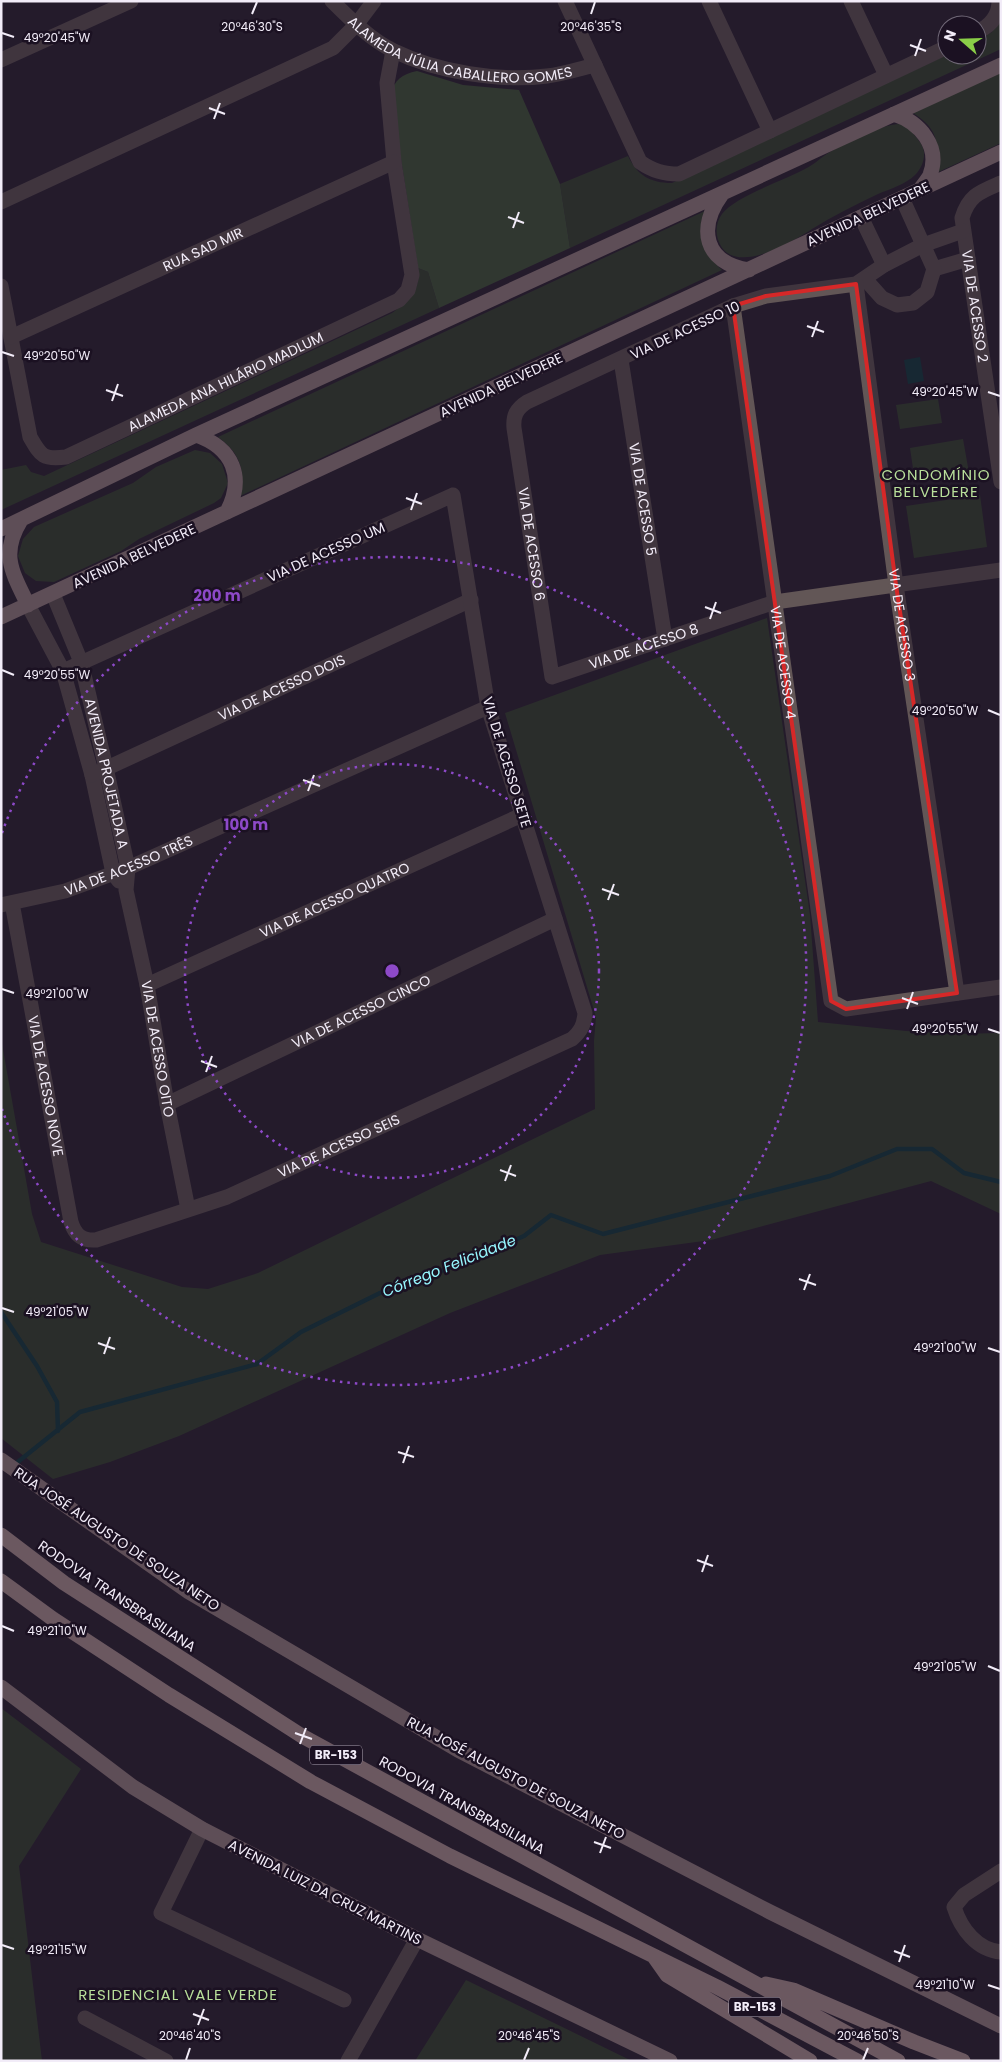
<svg xmlns="http://www.w3.org/2000/svg" width="1002" height="2062" font-family="Poppins,sans-serif">
  <style>
    .green { fill: #32442b }
    .forest { fill: #3f5937 }
    .water { fill: #07383c }
    .lines { fill: none; stroke-linecap: round; stroke-linejoin: round }
    .stream { stroke: #07383c; stroke-width: 4.5 }
    .minor { stroke: #625656; stroke-width: 15 }
    .major { stroke: #a58c8c; stroke-width: 15 }
    .highway { stroke: #c0a2a1; stroke-width: 15 }
    .marked { fill: none; stroke: #d62828; stroke-width: 4; stroke-linejoin: round }
    .ticks { fill: none; stroke: #f2ecf8; stroke-width: 2 }
    .ring { fill: none; stroke: #8d49c8; stroke-width: 2.5; stroke-dasharray: 2.5 5 }
    .labels { text-anchor: middle; stroke-width: 5; stroke-linejoin: round; paint-order: stroke }
    .shield { fill: #1b1122; stroke: #b2aab8; stroke-width: 1 }
    .shield-label { font-size: 12px; font-weight: bold; fill: #f2ecf8 }
    .street-label { font-size: 14px; fill: #f2ecf8; stroke: #1b1122 }
    .neighbourhood-label { font-size: 15px; letter-spacing: 1px; fill: #b8df9a; stroke: #1b1122 }
    .water-label { font-size: 15px; font-style: italic; fill: #97f7ff; stroke: #1b1122 }
    .ticks-label { font-size: 12px; text-anchor: middle; fill: #f2ecf8; stroke: #1b1122; stroke-width: 5; stroke-linejoin: round; paint-order: stroke }
    .centre { fill: #8d49c8; stroke: #1b1122; stroke-width: 2.5 }
    .ring-label { font-size: 15px; text-anchor: middle; font-weight: bold; fill: #8d49c8; stroke: #1b1122; stroke-width: 5; stroke-linejoin: round; paint-order: stroke }
  </style>
  <rect width="100%" height="100%" fill="#251b2c"/>
  <!-- green -->
  <path class="green" d="M1001 20V49L570 248 560 184 628 156C637 175 650 183 672 183L947 55H977V41L992 32Z
    M1001 72V143L936 173C939 144 939 129 913 113Z
    M900 124C909 127 913 133 919 141 928 151 924 166 915 175 906 184 890 189 878 194 855 205 833 216 812 229 791 243 733 277 719 242 715 233 716 222 722 214 734 197 785 180 805 169 814 165 821 157 830 152 849 141 879 125 900 124Z
    M705 211C695 234 704 254 722 270L240 496C245 469 241 454 218 437Z
    M418 268 428 272 439 308 1 510V470L26 465 31 472 44 476 392 313C407 302 422 289 418 268Z
    M938 399 942 423 900 429 896 405Z
    M963 439 969 473 915 482 910 448Z
    M195 450 210 453 222 464 228 483 221 498 214 503 139 539 121 551 54 582 36 581 25 573 18 556 23 539 34 527 133 483 156 467Z
    M980 495 987 547 914 558 906 506Z
    M767 618 810 915 818 1022 906 1031 955 1034 1001 1033V1214L931 1181 711 1240 600 1255 450 1313 179 1436 110 1462 53 1479 1 1438V1038L32 1214 41 1242 182 1287 208 1289 258 1273 595 1109 594 1041 596 1017 505 713Z
    M1 1708 81 1769 19 1866 42 2061H1Z
    M466 1980 632 2061H415Z"/>
  <!-- forest -->
  <path class="forest" d="M417 71 463 85 519 90 560 184 570 248 439 308 428 272 418 268 391 95C394 80 402 74 417 71Z"/>
  <!-- water -->
  <path class="water" d="M920 357 924 381 908 384 904 360Z"/>
  <g class="lines">
    <!-- stream -->
    <path class="stream" d="M1 1312 37 1366 57 1402 58 1431
      M14 1465 80 1412 257 1364 301 1332 380 1293 463 1263 524 1236 551 1215 603 1234 830 1176 897 1149H932L964 1173 1001 1182"/>
    <!-- minor -->
    <g class="minor">
      <path id="s1" d="M332 1C350 19 371 40 394 51 437 72 500 82 547 76 563 74 579 69 595 65"/>
      <path d="M565 1 640 162C653 171 664 174 679 174L947 47"/>
      <path d="M709 1 770 131"/>
      <path d="M851 1 886 75"/>
      <path d="M977 32C990 26 999 16 999 1"/>
      <path d="M1 60 131 1"/>
      <path id="s2" d="M1001 183C980 192 969 195 962 218L1001 482"/>
      <path d="M1 202 333 48 356 25 374 1"/>
      <path d="M861 217 884 265"/>
      <path id="s3" d="M963 231 923 245 884 265 856 284 766 296 733 306 527 402C516 409 513 416 514 428L552 677 775 602 1001 570"/>
      <path d="M934 269 968 259"/>
      <path d="M865 279 882 298 897 305 913 303 927 292 934 269 902 198"/>
      <path id="s4" d="M856 284 896 585 957 993"/>
      <path id="s5" d="M1 286 30 437C41 456 43 460 66 457L399 300 408 290 412 275 394 162 387 83 393 51"/>
      <path id="s6" d="M733 306 831 1001 846 1009 1001 987"/>
      <path id="s7" d="M11 337 394 162"/>
      <path id="s8" d="M621 360 665 639"/>
      <path id="s9" d="M53 594 81 662 106 768 128 868 126 890 147 985 167 1104 188 1209"/>
      <path d="M28 605 63 671 92 775 113 873 119 881"/>
      <path id="s10" d="M92 775 471 600"/>
      <path id="s11" d="M12 903 71 1222C75 1235 82 1241 96 1240L227 1197 572 1039C581 1031 584 1025 585 1013L488 707 453 495 63 671"/>
      <path id="s12" d="M1 905 65 891 128 868 488 707"/>
      <path id="s13" d="M147 985 522 815"/>
      <path id="s14" d="M167 1104 555 919"/>
      <path d="M202 1829 161 1913 344 2000"/>
      <path d="M1001 1871 964 1895 954 1907C961 1929 977 1950 1001 1952"/>
      <path d="M85 2018 166 2061"/>
      <path d="M348 2061 417 1939"/>
    </g>
    <!-- major -->
    <path class="major" d="M894 114C919 122 941 146 930 175 928 179 924 184 921 188
      M722 194C697 228 704 263 749 270
      M196 435C233 448 245 477 227 512
      M21 520C0 554 12 572 28 605
      M1 529 196 435 1001 65
      M1 617 1001 152
      M1 1460 189 1592 458 1750 770 1912 1001 2026
      M1 1687 133 1787 202 1829 417 1939 670 2061"/>
    <!-- highway -->
    <path class="highway" d="M1 1535 64 1583 302 1736 898 2061
      M1 1581 53 1619 169 1695 311 1782 450 1856 717 1987 857 2061
      M655 1958 667 1975 810 2061
      M766 1984 793 1990 914 2042 963 2061"/>
  </g>
  <!-- marked area -->
  <path d="M0 0H1002V2062H0ZM856 284 896 585 957 993 846 1009 831 1001 733 306 766 296Z" fill="#251b2c" fill-opacity=".55" fill-rule="evenodd"/>
  <path class="marked" d="M856 284 896 585 957 993 846 1009 831 1001 733 306 766 296Z"/>
  <!-- ticks -->
  <path class="ticks" d="M252 14 257 2M591 14 595 2M2 33 14 37M910 45 926 51M915 56 921 39M209 108 225 114M214 119 220 103M508 217 524 223M513 228 519 212M807 326 824 332M812 337 818 321M2 352 14 356M106 390 123 396M988 392 1000 396M112 401 118 384M406 498 422 504M411 510 417 493M705 607 721 613M710 619 716 602M2 670 14 675M988 710 1000 715M303 780 320 786M308 791 314 775M602 889 619 895M608 900 614 884M2 989 14 993M902 998 918 1004M907 1009 913 992M988 1029 1000 1033M201 1061 217 1067M206 1072 212 1056M500 1170 516 1176M505 1181 511 1165M799 1279 816 1285M804 1290 810 1274M2 1308 14 1312M98 1343 115 1349M988 1348 1000 1352M104 1354 110 1337M398 1452 414 1457M403 1463 409 1446M697 1560 713 1566M702 1572 708 1555M2 1626 14 1631M988 1666 1000 1671M295 1733 312 1739M300 1744 306 1728M594 1842 611 1848M600 1853 606 1837M2 1945 14 1949M894 1951 910 1957M899 1962 905 1945M988 1985 1000 1989M193 2014 209 2020M198 2025 204 2009M186 2060 190 2048M524 2060 529 2048M863 2060 868 2048"/>
  <!-- distance rings -->
  <g class="ring">
    <circle cx="392" cy="971" r="207"/>
    <path d="M2 833A414 414 0 1 1 2 1109"/>
  </g>
  <g class="labels">
    <!-- shield labels -->
    <g class="shield">
      <rect x="310" y="1745.5" width="52" height="19" rx="4"/>
      <rect x="729" y="1997.5" width="52" height="19" rx="4"/>
    </g>
    <g class="shield-label">
      <text x="336" y="1759">BR-153</text>
      <text x="755" y="2011">BR-153</text>
    </g>
    <!-- street labels -->
    <g class="street-label">
      <text dy="5" stroke="none"><textPath href="#s1" startOffset="144">ALAMEDA JÚLIA CABALLERO GOMES</textPath></text>
      <text transform="translate(868 214) rotate(-25)" y="5">AVENIDA BELVEDERE</text>
      <text dy="5" stroke="none"><textPath href="#s7" startOffset="211">RUA SAD MIR</textPath></text>
      <text dy="5" stroke="none"><textPath href="#s2" startOffset="144">VIA DE ACESSO 2</textPath></text>
      <text transform="translate(685 330) rotate(-25)" y="5">VIA DE ACESSO 10</text>
      <text dy="5" stroke="none"><textPath href="#s5" startOffset="376">ALAMEDA ANA HILÁRIO MADLUM</textPath></text>
      <text transform="translate(501 385) rotate(-25)" y="5">AVENIDA BELVEDERE</text>
      <text dy="5" stroke="none"><textPath href="#s8" startOffset="141">VIA DE ACESSO 5</textPath></text>
      <text dy="5" stroke="none"><textPath href="#s3" startOffset="621">VIA DE ACESSO 6</textPath></text>
      <text transform="translate(326 552) rotate(-24)" y="5">VIA DE ACESSO UM</text>
      <text transform="translate(134 556) rotate(-25)" y="5">AVENIDA BELVEDERE</text>
      <text dy="5" stroke="none"><textPath href="#s4" startOffset="344">VIA DE ACESSO 3</textPath></text>
      <text dy="5" stroke="none"><textPath href="#s3" startOffset="852">VIA DE ACESSO 8</textPath></text>
      <text dy="5" stroke="none"><textPath href="#s6" startOffset="360">VIA DE ACESSO 4</textPath></text>
      <text dy="5" stroke="none"><textPath href="#s10" startOffset="209">VIA DE ACESSO DOIS</textPath></text>
      <text transform="translate(507 762) rotate(73)" y="5">VIA DE ACESSO SETE</text>
      <text dy="5" stroke="none"><textPath href="#s9" startOffset="188">AVENIDA PROJETADA A</textPath></text>
      <text dy="5" stroke="none"><textPath href="#s12" startOffset="134">VIA DE ACESSO TRÊS</textPath></text>
      <text dy="5" stroke="none"><textPath href="#s13" startOffset="206">VIA DE ACESSO QUATRO</textPath></text>
      <text dy="5" stroke="none"><textPath href="#s14" startOffset="215">VIA DE ACESSO CINCO</textPath></text>
      <text dy="5" stroke="none"><textPath href="#s9" startOffset="469">VIA DE ACESSO OITO</textPath></text>
      <text dy="5" stroke="none"><textPath href="#s11" startOffset="186">VIA DE ACESSO NOVE</textPath></text>
      <text dy="5" stroke="none"><textPath href="#s11" startOffset="619">VIA DE ACESSO SEIS</textPath></text>
      <text transform="translate(117 1539) rotate(34)" y="5">RUA JOSÉ AUGUSTO DE SOUZA NETO</text>
      <text transform="translate(117 1596) rotate(34)" y="5">RODOVIA TRANSBRASILIANA</text>
      <text transform="translate(516 1778) rotate(28)" y="5">RUA JOSÉ AUGUSTO DE SOUZA NETO</text>
      <text transform="translate(462 1805) rotate(29)" y="5">RODOVIA TRANSBRASILIANA</text>
      <text transform="translate(325 1892) rotate(27)" y="5">AVENIDA LUIZ DA CRUZ MARTINS</text>
    </g>
    <!-- neighbourhood labels -->
    <g class="neighbourhood-label">
      <text x="936" y="480">CONDOMÍNIO<tspan x="936" dy="17">BELVEDERE</tspan></text>
      <text x="178" y="2000">RESIDENCIAL VALE VERDE</text>
    </g>
    <!-- water labels -->
    <g class="water-label">
      <text transform="translate(449 1266) rotate(-22)" y="5">Córrego Felicidade</text>
    </g>
  </g>
  <g class="ticks-label">
    <text x="591" y="31">20°46'35"S</text>
    <text x="252" y="31">20°46'30"S</text>
    <text x="57" y="42">49°20'45"W</text>
    <text x="57" y="360">49°20'50"W</text>
    <text x="945" y="396">49°20'45"W</text>
    <text x="57" y="679">49°20'55"W</text>
    <text x="945" y="715">49°20'50"W</text>
    <text x="57" y="998">49°21'00"W</text>
    <text x="945" y="1033">49°20'55"W</text>
    <text x="57" y="1316">49°21'05"W</text>
    <text x="945" y="1352">49°21'00"W</text>
    <text x="57" y="1635">49°21'10"W</text>
    <text x="945" y="1671">49°21'05"W</text>
    <text x="57" y="1954">49°21'15"W</text>
    <text x="945" y="1989">49°21'10"W</text>
    <text x="190" y="2040">20°46'40"S</text>
    <text x="529" y="2040">20°46'45"S</text>
    <text x="868" y="2040">20°46'50"S</text>
  </g>
  <circle cx="392" cy="971" r="8" class="centre"/>
  <g class="ring-label">
    <text x="217" y="601">200 m</text>
    <text x="246" y="830">100 m</text>
  </g>
  <!-- border -->
  <rect width="1002" height="2062" fill="none" stroke="#f2ecf8" stroke-width="5"/>
  <!-- north arrow -->
  <g transform="translate(962 40) rotate(290)"><circle r="24" fill="#1b1122" stroke="#716978"/>
  <path d="M0-4L9 19L0 12L-9 19Z" fill="#8ace48"/>
  <text y="-8" font-size="14" font-weight="bold" text-anchor="middle" fill="#f2ecf8">N</text>
  </g>
</svg>
